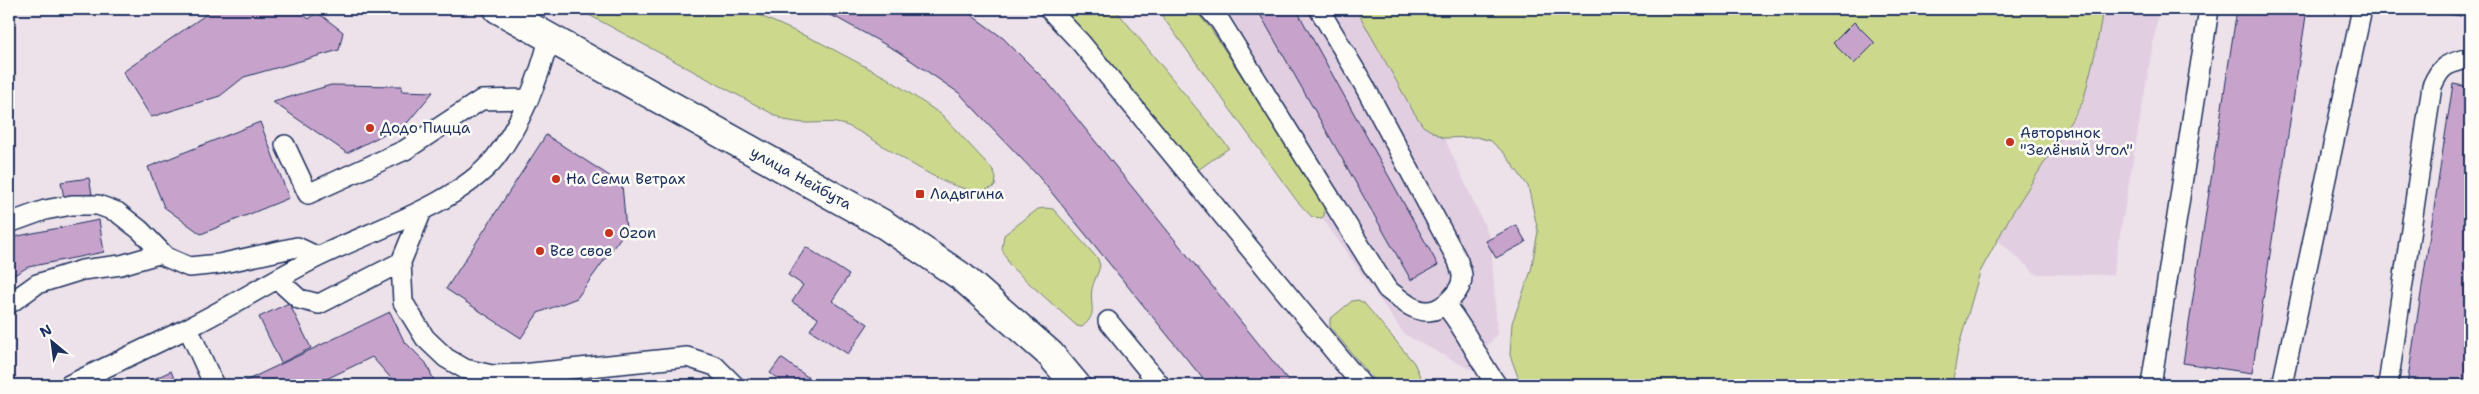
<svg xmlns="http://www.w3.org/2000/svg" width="2479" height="394" font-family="'Shantell Sans',sans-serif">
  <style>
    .built { fill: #e2cee1 }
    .green { fill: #ccd98d; stroke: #748476 }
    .building { fill: #c7a3cc; stroke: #1b2f5e }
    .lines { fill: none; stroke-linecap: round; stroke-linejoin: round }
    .lane-casing { stroke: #1b2f5e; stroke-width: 22 }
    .primary-casing { stroke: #1b2f5e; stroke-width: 31 }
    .lane { stroke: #fdfcf7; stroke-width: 19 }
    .primary { stroke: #fdfcf7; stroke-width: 28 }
    .poi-dot { fill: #c8321e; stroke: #fdfcf7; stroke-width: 2 }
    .labels { text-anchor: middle; stroke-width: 5; stroke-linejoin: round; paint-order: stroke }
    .poi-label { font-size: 15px; fill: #1b2f5e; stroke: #fdfcf7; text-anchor: start }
    .street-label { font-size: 15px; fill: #1b2f5e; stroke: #fdfcf7 }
  </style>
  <rect width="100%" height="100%" fill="#ede1ea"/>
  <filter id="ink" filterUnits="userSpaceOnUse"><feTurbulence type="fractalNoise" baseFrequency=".02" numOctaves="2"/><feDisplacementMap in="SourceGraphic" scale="10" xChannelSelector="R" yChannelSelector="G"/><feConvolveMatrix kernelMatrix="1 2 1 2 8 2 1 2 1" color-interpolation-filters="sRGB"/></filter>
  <g filter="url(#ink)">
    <!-- built -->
    <path class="built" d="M1173 9H1375L1424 93 1491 240 1497 334 1470 369 1404 334 1186 24Z
      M1733 9H2159L2113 275 2036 274Z"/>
    <!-- green -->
    <path class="green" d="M578 9H745L821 43 887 78 942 115 993 170 996 178 995 186C961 209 879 137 845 125 834 121 818 123 807 123 799 123 791 121 784 120Z
      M1065 9H1115L1229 148 1195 172Z
      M1157 9H1194L1211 29 1319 195 1324 204V216L1322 218 1312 217 1297 201Z
      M1356 9H2103L2096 49 2083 102 2011 215 1980 272 1958 349 1952 385H1521L1510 355 1512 323 1531 271 1538 231 1528 186 1505 154 1491 141 1477 137 1443 138 1423 126 1413 111Z
      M1045 208 1053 209 1098 259 1100 266C1098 274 1093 282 1092 289 1089 307 1099 313 1082 327L1077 326 1010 266 1002 249 1004 235 1038 209Z
      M1358 300 1364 303 1414 363 1424 385H1378L1330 327V319L1352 301Z"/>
    <!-- building -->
    <path class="building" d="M214 9H295L309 19 317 12 343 32 339 50 244 77 220 96 151 117 123 72Z
      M814 9H963L1003 38 1049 84 1292 385H1208L1039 177 959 93 897 51 837 18Z
      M1257 9H1296L1438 265 1411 280Z
      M2237 9H2307L2252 373 2183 363Z
      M2428 9H2462L2461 16 2427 11Z
      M1854 22 1875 43 1854 64 1833 43Z
      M2453 84 2470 87V385H2407Z
      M331 85 402 86 401 91 433 92 408 122 347 153 273 102Z
      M260 122 289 198 201 234 164 207 148 167Z
      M546 135 622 184 626 230 577 298 538 313 521 338 446 289Z
      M89 178 92 194 64 198 61 182Z
      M99 220 104 252 28 267 9 278V241L18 236Z
      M1516 225 1526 242 1496 258 1486 241Z
      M806 247 849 275 832 301 868 324 848 354 810 330 818 318 792 302 803 285 788 275Z
      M289 303 311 348 281 363 259 317Z
      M390 312 404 341 426 363 436 385H397L372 357 314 385H237Z
      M781 358 809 378 804 385H786L770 373Z
      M171 371 177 385H141Z"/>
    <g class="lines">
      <defs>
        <path id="lane" d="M1049 9 1081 43 1362 385
          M1209 9 1220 21 1387 289C1399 298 1413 312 1429 311 1443 310 1463 291 1462 276 1462 271 1459 266 1458 261L1364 85 1319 9
          M285 145 308 194 405 150 481 100 527 99
          M422 211 401 262 403 302 425 338 446 358 465 369 492 375 522 374 687 357 715 366 734 385
          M9 223 45 210 72 205H98L117 212 140 230 166 257 189 267 219 264 297 247 318 257
          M277 279 299 299 319 304 401 262
          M9 304 37 284 82 270 121 265 162 253
          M1445 305C1466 329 1478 360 1497 385
          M1108 321 1160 385
          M188 328 214 385
          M69 385C109 366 149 347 188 328 232 306 274 279 318 257 371 231 458 204 495 158 520 126 540 77 549 38
          M2151 385 2209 9
          M2282 385 2362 9
          M2388 385 2432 86C2442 63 2448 64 2470 58"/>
        <path id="primary" d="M498 9 885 225 962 277 1050 354 1076 385"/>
      </defs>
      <!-- lane casing -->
      <use href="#lane" class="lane-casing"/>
      <!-- primary casing -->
      <use href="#primary" class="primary-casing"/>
      <!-- lane -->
      <use href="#lane" class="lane"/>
      <!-- primary -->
      <use href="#primary" class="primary"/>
    </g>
  </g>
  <!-- markers -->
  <g class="poi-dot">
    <circle cx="370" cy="128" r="5"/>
    <circle cx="2010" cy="142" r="5"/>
    <circle cx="556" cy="179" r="5"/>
    <rect x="915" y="189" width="10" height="10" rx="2.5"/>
    <circle cx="609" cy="233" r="5"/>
    <circle cx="540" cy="251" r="5"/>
  </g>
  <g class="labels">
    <!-- poi labels -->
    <g class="poi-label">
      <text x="380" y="133">Додо Пицца</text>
      <text x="2020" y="138">Авторынок<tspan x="2020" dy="17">"Зелёный Угол"</tspan></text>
      <text x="566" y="184">На Семи Ветрах</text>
      <text x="930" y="199">Ладыгина</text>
      <text x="619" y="238">Ozon</text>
      <text x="550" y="256">Все свое</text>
    </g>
    <!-- street labels -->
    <g class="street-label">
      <text transform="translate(801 178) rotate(29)" y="5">улица Нейбута</text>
    </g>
  </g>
  <!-- margin -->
  <rect width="2479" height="394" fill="none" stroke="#fdfcf7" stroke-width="30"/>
  <rect x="15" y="15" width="2449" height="364" fill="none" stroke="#1b2f5e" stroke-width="2" filter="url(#ink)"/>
  <!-- north arrow -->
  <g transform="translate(52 342) rotate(331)" stroke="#fdfcf7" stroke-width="4" paint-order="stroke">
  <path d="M0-4L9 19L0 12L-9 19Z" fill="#1b2f5e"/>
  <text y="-8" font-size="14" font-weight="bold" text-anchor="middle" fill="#1b2f5e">N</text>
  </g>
</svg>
